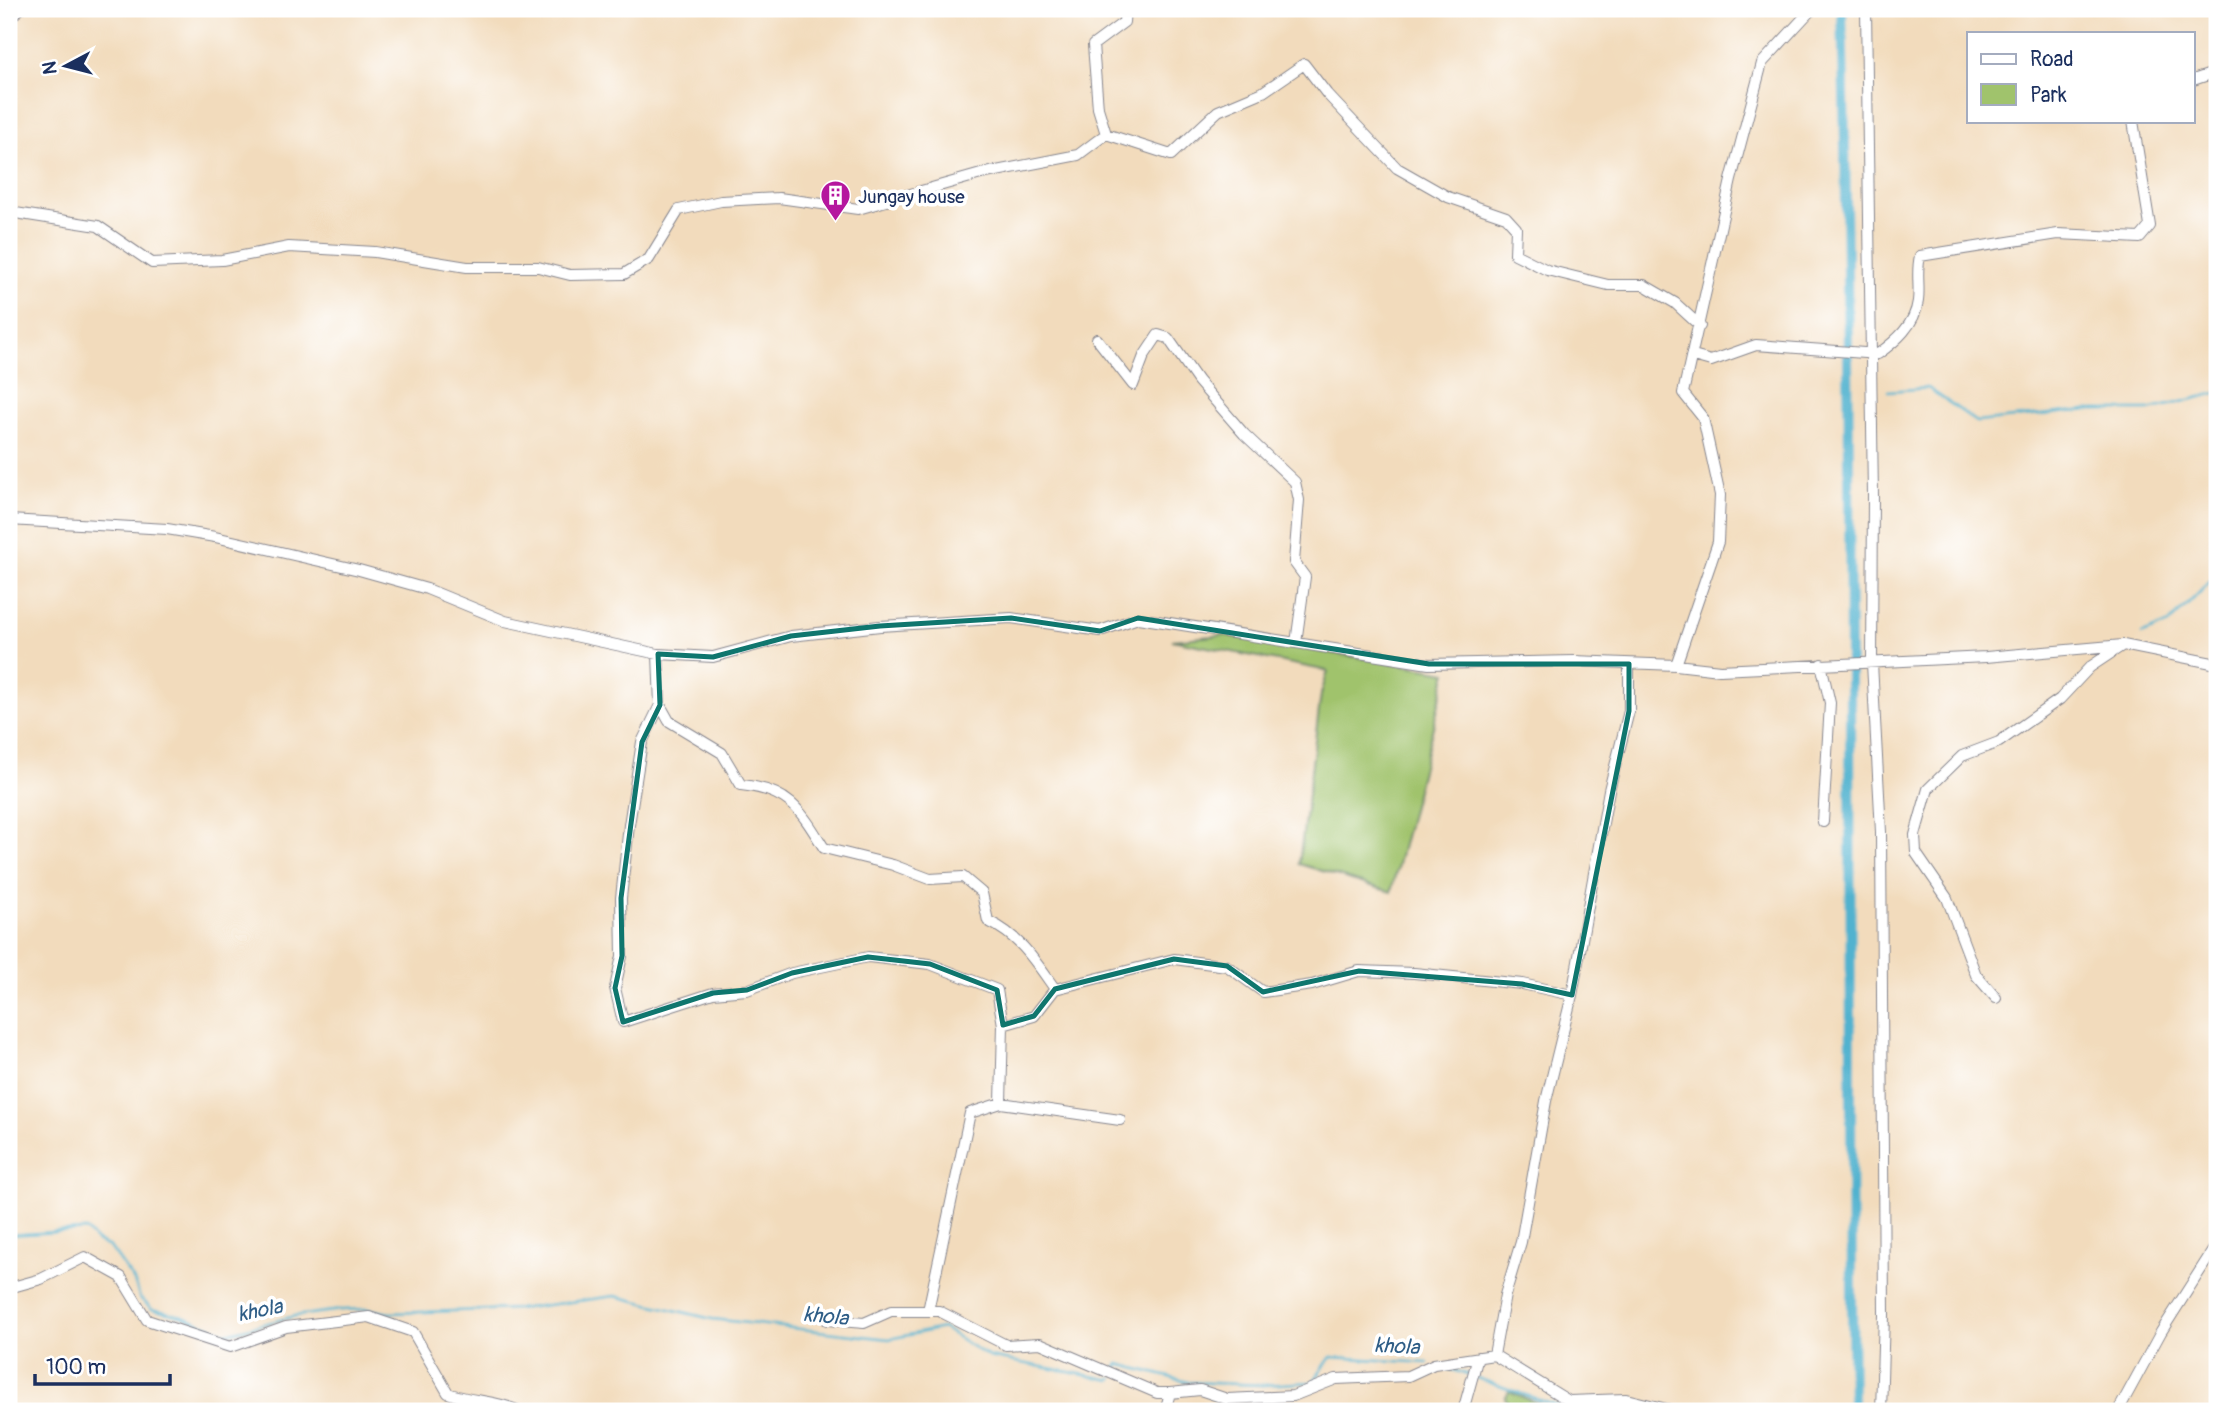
<svg xmlns="http://www.w3.org/2000/svg" width="2226" height="1420" font-family="Pangolin,sans-serif">
  <style>
    .green { fill: #a0c36c; stroke: #5e7965; stroke-width: 2 }
    .lines { fill: none; stroke-linecap: round; stroke-linejoin: round }
    .stream { stroke: #51b2cf; stroke-width: 2.5 }
    .canal { stroke: #51b2cf; stroke-width: 10 }
    .minor-casing { stroke: #86858d; stroke-width: 12 }
    .minor { stroke: #fff; stroke-width: 10 }
    .marked { fill: none; stroke: #0f766e; stroke-width: 5; stroke-linejoin: round }
    .labels { text-anchor: middle; stroke-width: 7; stroke-linejoin: round; paint-order: stroke }
    .poi-label { font-size: 19px; fill: #1b2f5e; stroke: #fff; text-anchor: start }
    .water-label { font-size: 21px; font-style: italic; fill: #2e5d86; stroke: #fff }
  </style>
  <rect width="100%" height="100%" fill="#fff"/>
  <filter id="ink" filterUnits="userSpaceOnUse"><feTurbulence type="fractalNoise" baseFrequency=".0143" numOctaves="2"/><feDisplacementMap in="SourceGraphic" scale="14" xChannelSelector="R" yChannelSelector="G"/><feConvolveMatrix kernelMatrix="1 2 1 2 8 2 1 2 1" color-interpolation-filters="sRGB"/></filter>
  <filter id="wash" filterUnits="userSpaceOnUse"><feTurbulence type="fractalNoise" baseFrequency=".00686" numOctaves="4" result="noise"/><feDisplacementMap in="SourceGraphic" scale="28" xChannelSelector="R" yChannelSelector="G"/><feGaussianBlur stdDeviation="1.57" result="paint"/><feColorMatrix in="noise" values="0 0 0 0 0 0 0 0 0 0 0 0 0 0 0 0 0 1.4 0 .05"/><feComposite in="paint" operator="in"/></filter>
  <g filter="url(#wash)">
    <rect width="100%" height="100%" fill="#f2dbbc"/>
    <!-- green -->
    <path class="green" d="M1223 635 1447 672 1391 892 1299 864 1321 694 1328 671 1172 640Z
      M1509 1391 1555 1411H1514L1505 1398Z"/>
    <g class="lines">
      <!-- stream -->
      <path class="stream" d="M1888 391 1928 388 1977 422 2087 410H2149L2217 393
        M2142 634 2168 624 2217 575
        M9 1235 86 1230 96 1241 110 1247 134 1281 140 1298 152 1309 182 1316 227 1333 295 1316 341 1310 367 1309 390 1313 518 1309 615 1296 712 1319 889 1339 943 1328 989 1357 1112 1380 1113 1378
        M1441 1366 1468 1375
        M1115 1372 1119 1364 1188 1382 1263 1385 1313 1382 1331 1357 1428 1363
        M1474 1377 1554 1405H1568
        M1589 1405H1626L1644 1411"/>
      <!-- canal -->
      <path class="canal" d="M1842 9C1854 476 1848 944 1853 1411"/>
    </g>
  </g>
  <g filter="url(#ink)">
    <g class="lines">
      <defs>
        <path id="minor" d="M1866 9 1873 496 1872 663 1881 832 1884 1315 1881 1411
          M9 18 20 9
          M2193 80 2217 72
          M1106 134 1098 108 1093 45 1124 22 1125 9
          M9 212 98 226 152 263 222 260 289 247 375 252 467 267H538L570 275 624 274 649 259 679 210 721 201 779 198 858 209 981 174 1078 155 1106 134 1171 155 1218 111 1263 92 1304 64 1327 94 1397 168 1448 197 1506 217 1516 228 1515 254 1547 270 1608 285H1644L1675 303 1700 326
          M1097 339 1133 385 1144 356 1158 335 1168 338 1198 381 1244 434 1295 482 1299 500 1294 562 1305 577 1296 643
          M1693 356 1711 361 1756 345 1878 354C1896 341 1915 325 1918 301 1920 286 1916 272 1920 256L2058 234 2140 238 2150 226 2133 121
          M9 520 167 529 215 537 359 570 427 589 505 621 658 654 713 657 791 636 880 626 1011 618 1100 631 1138 618 1429 664 1574 661 1676 665 1720 670 1986 657 2123 645 2217 664
          M658 654 660 705 669 721 722 753 741 785C789 790 800 809 824 848L893 865 930 879 963 877 982 893 988 921C1020 936 1035 961 1055 989L1174 959 1227 966 1263 992 1312 985 1359 971 1414 973 1522 984 1572 995
          M1821 664 1830 703 1823 822
          M1676 665 1718 542 1720 495 1703 418 1683 393 1731 180 1762 63 1812 9
          M660 705 642 742 629 825 621 898 622 956 615 988 623 1022 713 993 747 990 792 973 868 957 930 964 997 990 1003 1025
          M1996 998 1976 975 1947 898 1916 853 1915 835 1928 789 1962 756 1999 742 2060 699 2090 667 2123 645
          M1001 1103 1120 1120
          M9 1288 41 1279 85 1257 121 1277 147 1320 230 1347 286 1327 369 1317 413 1332 448 1393C472 1402 496 1400 519 1411
          M928 1311 970 1113 1001 1103 1003 1025 1034 1016 1055 989
          M827 1320 864 1323 891 1311H939L1006 1345 1040 1343 1157 1393H1170
          M1494 1355 1569 1401 1626 1399 1675 1411
          M1165 1411 1170 1393 1200 1390 1227 1399 1293 1396 1336 1379 1408 1376 1434 1364 1494 1355 1505 1295 1521 1242 1546 1101 1572 995 1609 790 1629 711V664
          M1463 1411 1478 1357
          M2118 1411 2161 1332 2217 1244"/>
      </defs>
      <!-- minor casing -->
      <use href="#minor" class="minor-casing"/>
      <!-- minor -->
      <use href="#minor" class="minor"/>
    </g>
  </g>
  <!-- marked area -->
  <path class="marked" d="M1011 618 1100 631 1138 618 1429 664H1629V711L1572 995 1522 984 1359 971 1263 992 1227 966 1174 959 1055 989 1034 1016 1003 1025 997 990 930 964 868 957 792 973 747 990 713 993 623 1022 615 988 622 956 621 898 642 742 660 705 658 654 713 657 791 636 880 626Z"/>
  <!-- icons -->
  <defs>
    <symbol id="building-pin" viewBox="-11 -11 22 30"><path d="M0 17L-7.5 6A9.5 9.5 0 1 1 7.5 6Z" fill="#b5179e" stroke="#fff"/><path d="M-4-6H4V6H1V3H-1V6H-4ZM-2.5-4.3h1.7v1.8h-1.7ZM.8-4.3h1.7v1.8H.8ZM-2.5-1h1.7V.8h-1.7ZM.8-1h1.7V.8H.8Z" fill="#fff"/></symbol>
  </defs>
  <g fill-rule="evenodd">
    <use href="#building-pin" x="818" y="178" width="35" height="47"/>
  </g>
  <g class="labels">
    <!-- poi labels -->
    <g class="poi-label">
      <text x="858" y="203">Jungay house</text>
    </g>
    <!-- water labels -->
    <g class="water-label">
      <text transform="translate(260 1310) rotate(-11)" y="7">khola</text>
      <text transform="translate(826 1316) rotate(6)" y="7">khola</text>
      <text transform="translate(1397 1346) rotate(3)" y="7">khola</text>
    </g>
  </g>
  <!-- margin -->
  <rect width="2226" height="1420" fill="none" stroke="#fff" stroke-width="35"/>
  <!-- legend -->
  <rect x="1967" y="32" width="228" height="91" fill="#ffffff" stroke="#a4acbf" stroke-width="2"/>
  <rect x="1981" y="54" width="35" height="10" fill="#ffffff" stroke="#a4acbf" stroke-width="2"/>
  <text x="2030" y="66" font-size="21" fill="#1b2f5e">Road</text>
  <rect x="1981" y="84" width="35" height="21" fill="#a0c36c" stroke="#a4acbf" stroke-width="2"/>
  <text x="2030" y="102" font-size="21" fill="#1b2f5e">Park</text>
  <!-- north arrow -->
  <g transform="translate(66 66) rotate(263)" stroke="#ffffff" stroke-width="5" paint-order="stroke">
  <path d="M0-5L12 26L0 18L-12 26Z" fill="#1b2f5e"/>
  <text y="-10" font-size="19" font-weight="bold" text-anchor="middle" fill="#1b2f5e">N</text>
  </g>
  <!-- scale -->
  <path d="M35 1374v10h135v-10" fill="none" stroke="#1b2f5e" stroke-width="3.5"/>
  <text x="46" y="1374" font-size="21" fill="#1b2f5e" stroke="#ffffff" stroke-width="5" paint-order="stroke">100 m</text>
</svg>
